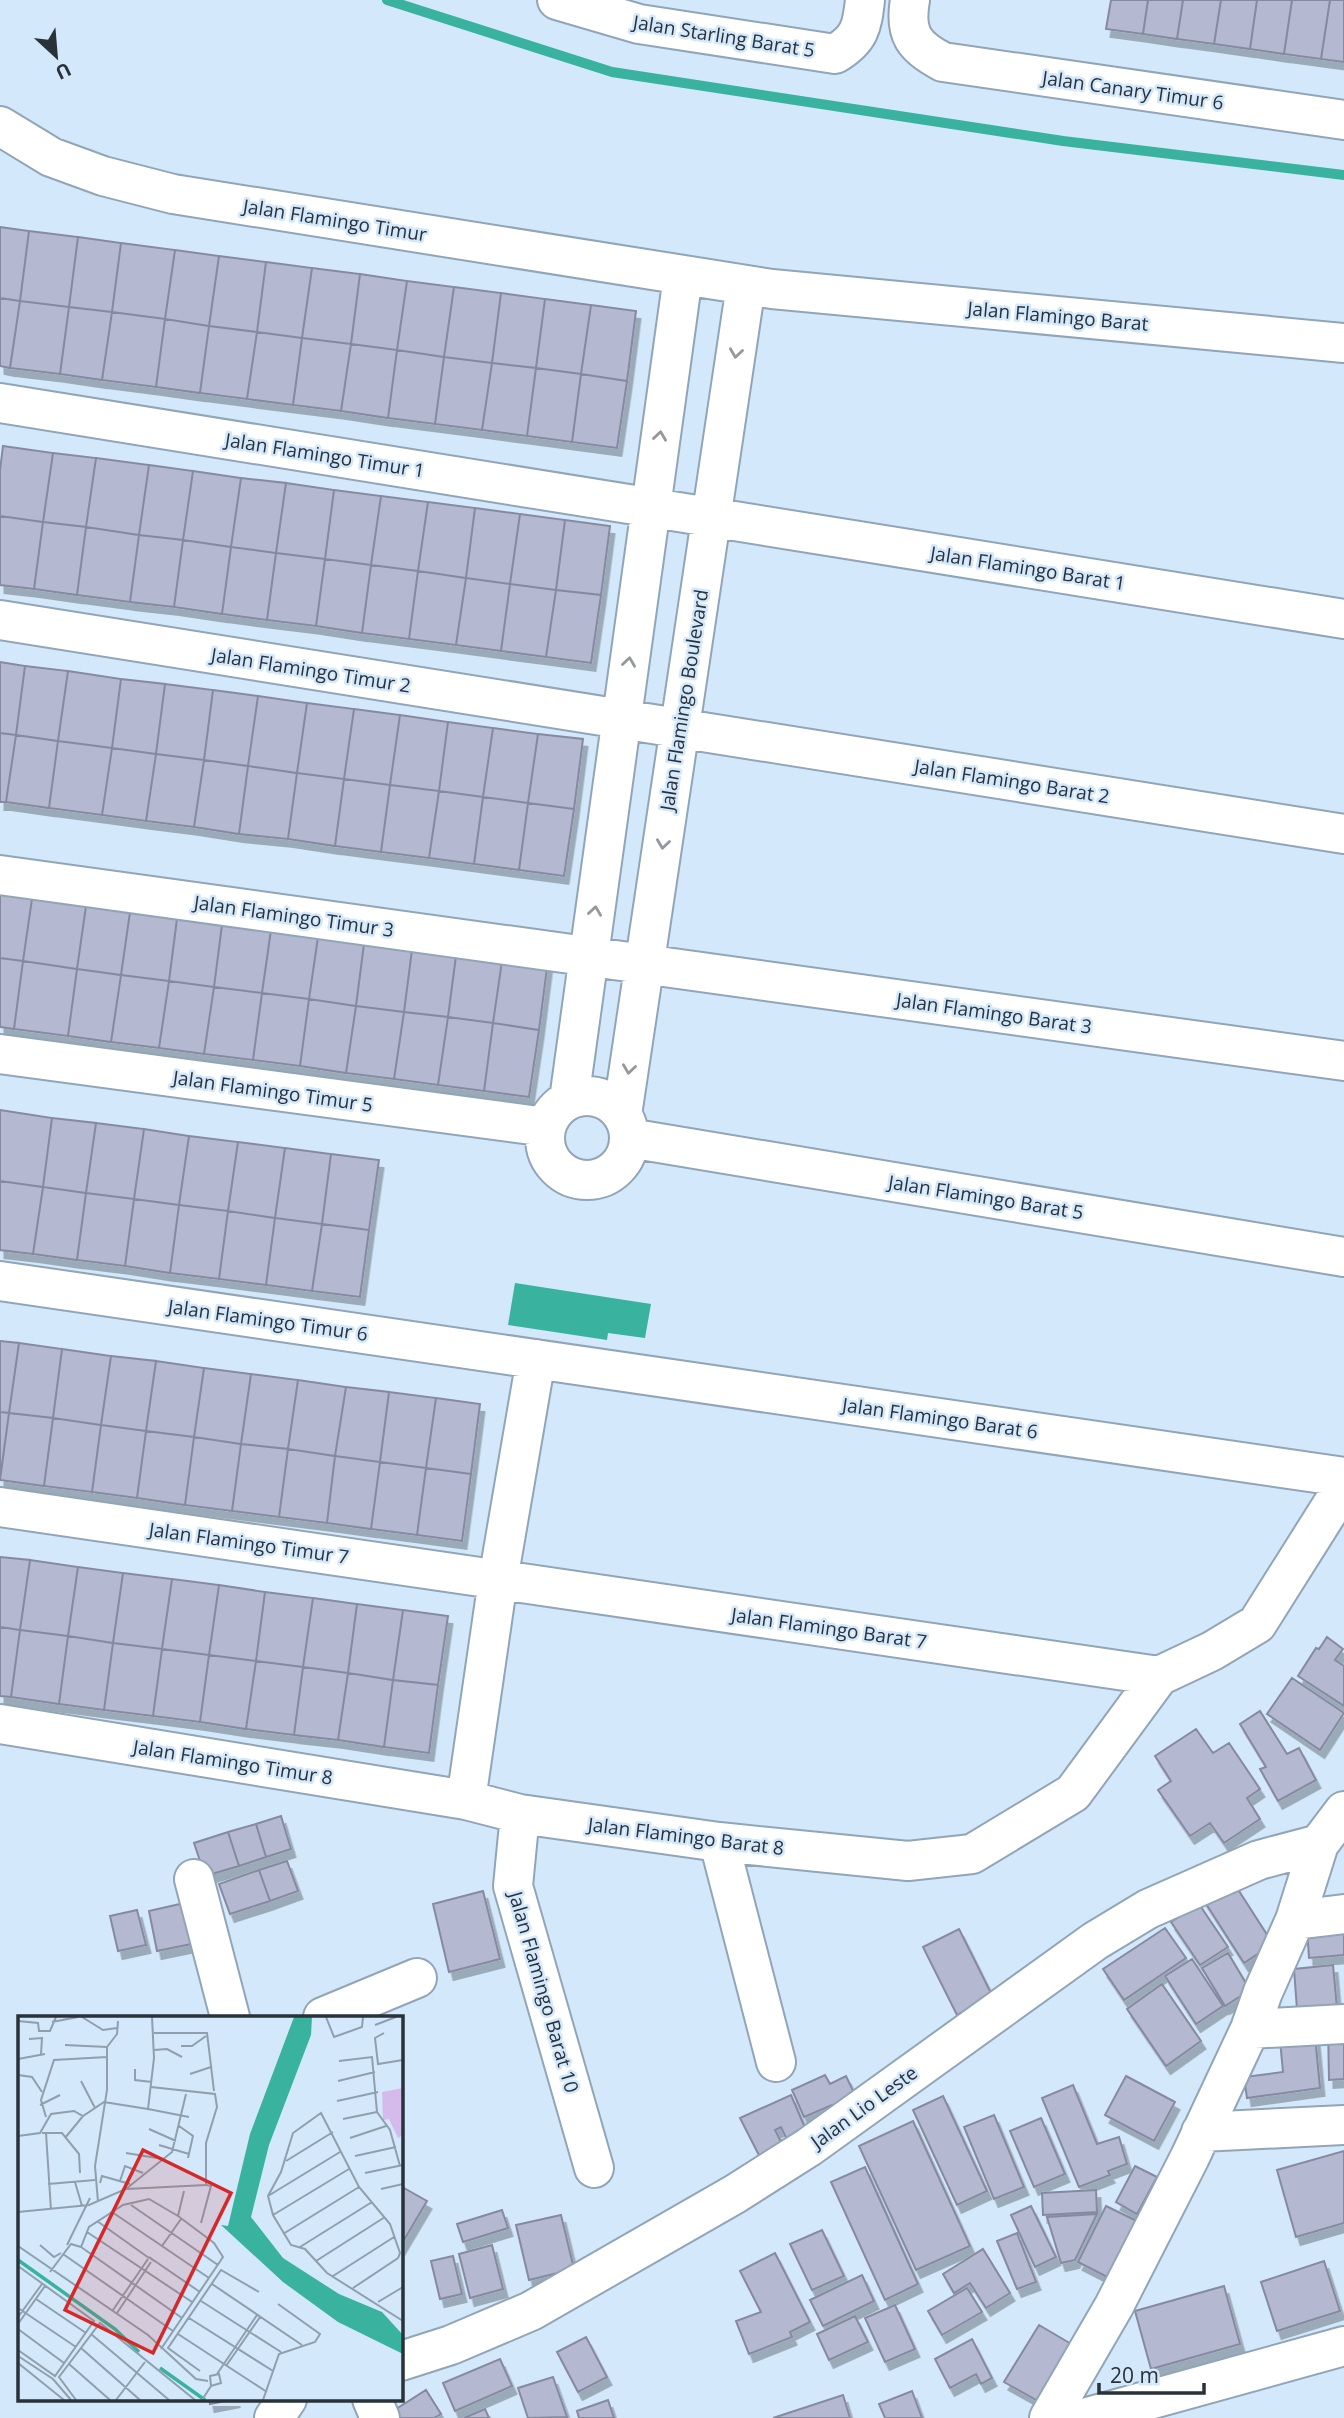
<svg xmlns="http://www.w3.org/2000/svg" width="1344" height="2418" font-family="'Open Sans',sans-serif">
  <style>
    .water { fill: #39b39f }
    .lines { fill: none; stroke-linecap: round; stroke-linejoin: round }
    .stream { stroke: #39b39f; stroke-width: 10 }
    .building { fill: #b4b8d0; stroke: #868aa1; stroke-width: 2; filter: url(#shadow) }
    .minor-casing { stroke: #91a5b7; stroke-width: 42 }
    .minor { stroke: #fff; stroke-width: 38 }
    .oneway { stroke: #94989c }
    .labels { text-anchor: middle; stroke-width: 5; stroke-linejoin: round; paint-order: stroke }
    .street-label { font-size: 19px; fill: #293139; stroke: #d3e8fb }
    .inset-river { fill: none; stroke: #39b39f; stroke-width: 3.5 }
    .inset-road { fill: none; stroke: #8f9fad; stroke-width: 2 }
    .view { fill: #d62828; fill-opacity: 0.15; stroke: #d62828; stroke-width: 3.5 }
    .inset-edge { fill: none; stroke: #293139; stroke-width: 3.5 }
  </style>
  <defs>
    <filter id="shadow"><feDropShadow dx="4.5" dy="8" stdDeviation="0" flood-color="#0004"/></filter>
  </defs>
  <rect width="100%" height="100%" fill="#d3e8fb"/>
  <!-- water -->
  <path class="water" d="M515 1283 651 1304 645 1338 608 1333 607 1340 508 1325Z"/>
  <g class="lines">
    <!-- stream -->
    <path class="stream" d="M387 0 612 72 1063 141 1344 175"/>
  </g>
  <!-- building -->
  <path class="building" d="M1111 0H1148L1143 34 1106 29Z
    M1148 0H1183L1177 39 1143 34Z
    M1183 0H1221L1214 44 1177 39Z
    M1221 0H1257L1250 49 1214 44Z
    M1257 0H1292L1284 54 1250 49Z
    M1292 0H1330L1321 59 1284 54Z
    M1330 0H1344V62L1321 59Z
    M0 227 29 231 20 301 0 298Z
    M29 231 78 237 69 307 20 301Z
    M78 237 121 243 112 312 69 307Z
    M121 243 175 250 165 319 112 312Z
    M175 250 219 256 209 326 165 319Z
    M219 256 266 262 257 332 209 326Z
    M266 262 312 268 302 338 257 332Z
    M312 268 360 274 351 344 302 338Z
    M360 274 407 281 397 350 351 344Z
    M407 281 454 287 444 357 397 350Z
    M454 287 501 293 492 363 444 357Z
    M501 293 545 299 536 368 492 363Z
    M0 298 20 301 10 368 0 366Z
    M545 299 591 305 581 374 536 368Z
    M20 301 69 307 60 374 10 368Z
    M591 305 636 311 627 381 581 374Z
    M69 307 112 312 102 380 60 374Z
    M112 312 165 319 156 387 102 380Z
    M165 319 209 326 200 393 156 387Z
    M209 326 257 332 247 399 200 393Z
    M257 332 302 338 293 405 247 399Z
    M302 338 351 344 341 411 293 405Z
    M351 344 397 350 388 418 341 411Z
    M397 350 444 357 435 424 388 418Z
    M444 357 492 363 482 430 435 424Z
    M492 363 536 368 527 436 482 430Z
    M536 368 581 374 572 442 527 436Z
    M581 374 627 381 617 448 572 442Z
    M3 446 53 453 43 522 0 516V470Z
    M53 453 96 458 86 527 43 522Z
    M96 458 149 465 139 535 86 527Z
    M149 465 193 471 183 540 139 535Z
    M193 471 241 478 231 547 183 540Z
    M241 478 286 483 276 553 231 547Z
    M286 483 334 490 325 559 276 553Z
    M334 490 381 496 371 565 325 559Z
    M381 496 428 502 418 571 371 565Z
    M428 502 475 508 466 578 418 571Z
    M475 508 520 514 510 584 466 578Z
    M520 514 565 520 556 590 510 584Z
    M0 516 43 522 34 589 0 585Z
    M565 520 610 526 601 595 556 590Z
    M43 522 86 527 77 595 34 589Z
    M86 527 139 535 130 602 77 595Z
    M139 535 183 540 174 607 130 602Z
    M183 540 231 547 222 614 174 607Z
    M231 547 276 553 267 620 222 614Z
    M276 553 325 559 316 626 267 620Z
    M325 559 371 565 362 633 316 626Z
    M371 565 418 571 409 639 362 633Z
    M418 571 466 578 456 645 409 639Z
    M466 578 510 584 501 651 456 645Z
    M510 584 556 590 546 657 501 651Z
    M556 590 601 595 591 663 546 657Z
    M0 662 25 666 16 735 0 733Z
    M25 666 68 671 58 741 16 735Z
    M68 671 121 679 112 748 58 741Z
    M121 679 165 684 156 754 112 748Z
    M165 684 213 690 204 760 156 754Z
    M213 690 258 696 248 766 204 760Z
    M258 696 307 703 297 773 248 766Z
    M307 703 354 709 344 779 297 773Z
    M354 709 400 715 390 785 344 779Z
    M400 715 448 722 439 791 390 785Z
    M448 722 493 728 483 797 439 791Z
    M493 728 538 734 528 803 483 797Z
    M0 733 16 735 6 802H0Z
    M538 734 583 739 574 809 528 803Z
    M16 735 58 741 49 808 6 802Z
    M58 741 112 748 102 815 49 808Z
    M112 748 156 754 146 821 102 815Z
    M156 754 204 760 194 827 146 821Z
    M204 760 248 766 239 834 194 827Z
    M248 766 297 773 288 839 239 834Z
    M297 773 344 779 335 846 288 839Z
    M344 779 390 785 381 852 335 846Z
    M390 785 439 791 429 858 381 852Z
    M439 791 483 797 474 864 429 858Z
    M483 797 528 803 519 870 474 864Z
    M528 803 574 809 564 876 519 870Z
    M0 888 33 892 23 961 0 958Z
    M33 892 87 899 77 969 23 961Z
    M87 899 131 905 121 975 77 969Z
    M131 905 178 911 169 981 121 975Z
    M178 911 223 917 214 987 169 981Z
    M223 917 272 923 262 993 214 987Z
    M272 923 319 930 309 999 262 993Z
    M319 930 365 936 356 1006 309 999Z
    M365 936 413 942 404 1012 356 1006Z
    M413 942 457 948 448 1017 404 1012Z
    M457 948 503 954 493 1023 448 1017Z
    M503 954 548 960 539 1030 493 1023Z
    M0 958 23 961 14 1029 0 1027Z
    M23 961 77 969 68 1036 14 1029Z
    M77 969 121 975 111 1042 68 1036Z
    M121 975 169 981 159 1048 111 1042Z
    M169 981 214 987 204 1054 159 1048Z
    M214 987 262 993 253 1060 204 1054Z
    M262 993 309 999 300 1066 253 1060Z
    M309 999 356 1006 346 1073 300 1066Z
    M356 1006 404 1012 394 1079 346 1073Z
    M404 1012 448 1017 438 1085 394 1079Z
    M448 1017 493 1023 484 1091 438 1085Z
    M493 1023 539 1030 529 1097 484 1091Z
    M0 1110 52 1118 43 1187 0 1181Z
    M52 1118 96 1123 86 1193 43 1187Z
    M96 1123 144 1129 134 1199 86 1193Z
    M144 1129 189 1136 179 1205 134 1199Z
    M189 1136 238 1142 228 1211 179 1205Z
    M238 1142 285 1148 275 1218 228 1211Z
    M285 1148 331 1154 322 1224 275 1218Z
    M331 1154 379 1160 369 1230 322 1224Z
    M0 1181 43 1187 33 1254 0 1250Z
    M43 1187 86 1193 77 1260 33 1254Z
    M86 1193 134 1199 125 1266 77 1260Z
    M134 1199 179 1205 170 1273 125 1266Z
    M179 1205 228 1211 219 1279 170 1273Z
    M228 1211 275 1218 266 1285 219 1279Z
    M275 1218 322 1224 312 1291 266 1285Z
    M322 1224 369 1230 360 1297 312 1291Z
    M0 1341 19 1343 9 1413 0 1412Z
    M19 1343 62 1349 53 1418 9 1413Z
    M62 1349 111 1356 101 1425 53 1418Z
    M111 1356 156 1361 146 1431 101 1425Z
    M156 1361 204 1368 194 1437 146 1431Z
    M204 1368 251 1374 241 1444 194 1437Z
    M251 1374 298 1380 288 1449 241 1444Z
    M298 1380 346 1387 335 1456 288 1449Z
    M346 1387 389 1392 380 1462 335 1456Z
    M389 1392 436 1398 426 1468 380 1462Z
    M436 1398 480 1404 471 1474 426 1468Z
    M0 1412 9 1413 0 1479Z
    M9 1413 53 1418 44 1486 0 1480Z
    M53 1418 101 1425 92 1492 44 1486Z
    M101 1425 146 1431 137 1498 92 1492Z
    M146 1431 194 1437 185 1505 137 1498Z
    M194 1437 241 1444 232 1511 185 1505Z
    M241 1444 288 1449 279 1517 232 1511Z
    M288 1449 335 1456 327 1523 279 1517Z
    M335 1456 380 1462 371 1529 327 1523Z
    M380 1462 426 1468 417 1535 371 1529Z
    M426 1468 471 1474 462 1541 417 1535Z
    M0 1557 30 1560 20 1630 0 1627Z
    M30 1560 78 1567 68 1636 20 1630Z
    M78 1567 123 1573 113 1643 68 1636Z
    M123 1573 172 1579 162 1649 113 1643Z
    M172 1579 219 1585 209 1655 162 1649Z
    M219 1585 265 1592 256 1661 209 1655Z
    M265 1592 313 1598 303 1667 256 1661Z
    M313 1598 357 1604 348 1673 303 1667Z
    M357 1604 403 1610 393 1680 348 1673Z
    M403 1610 448 1616 438 1685 393 1680Z
    M0 1627 20 1630 11 1697 0 1696Z
    M20 1630 68 1636 59 1704 11 1697Z
    M68 1636 113 1643 104 1710 59 1704Z
    M1327 1637 1343 1649 1335 1660 1344 1666V1706L1298 1676 1316 1648 1319 1649Z
    M113 1643 162 1649 153 1716 104 1710Z
    M162 1649 209 1655 200 1722 153 1716Z
    M209 1655 256 1661 246 1729 200 1722Z
    M256 1661 303 1667 294 1735 246 1729Z
    M303 1667 348 1673 338 1740 294 1735Z
    M348 1673 393 1680 384 1747 338 1740Z
    M1292 1678 1344 1713 1320 1750 1267 1714Z
    M393 1680 438 1685 429 1753 384 1747Z
    M1260 1711 1287 1754 1299 1748 1316 1780 1278 1801 1260 1769 1266 1767 1240 1724Z
    M1196 1729 1213 1753 1229 1743 1260 1789 1247 1798 1260 1819 1224 1843 1210 1823 1190 1836 1158 1790 1171 1781 1155 1756Z
    M281 1816 291 1849 266 1857 256 1824Z
    M256 1824 266 1857 239 1866 228 1832Z
    M228 1832 239 1866 205 1876 194 1843Z
    M287 1861 298 1891 270 1901 259 1870Z
    M259 1870 270 1901 230 1914 219 1884Z
    M1230 1877 1273 1944 1244 1963 1201 1896Z
    M483 1891 500 1959 449 1972 433 1904Z
    M193 1901 201 1942 157 1951 149 1911Z
    M1199 1904 1228 1947 1200 1965 1171 1922Z
    M137 1910 146 1945 118 1951 110 1916Z
    M1344 1925V1955L1309 1958 1307 1928Z
    M1165 1928 1186 1958 1124 2000 1103 1969Z
    M959 1929 993 1997 957 2015 923 1947Z
    M1228 1953 1250 1990 1225 2006 1202 1968Z
    M1192 1959 1223 2006 1196 2024 1165 1976Z
    M1333 1965 1338 2019 1298 2023 1294 1969Z
    M1162 1984 1201 2041 1166 2066 1127 2009Z
    M1314 2026 1320 2088 1247 2098 1244 2077 1283 2072 1279 2030Z
    M1328 2027H1344V2079L1329 2080Z
    M825 2075 830 2084 846 2076 861 2107 839 2118 832 2105 804 2117 792 2090Z
    M1126 2076 1175 2102 1154 2141 1105 2115Z
    M1073 2085 1097 2144 1119 2137 1127 2164 1108 2171 1110 2175 1079 2187 1042 2098Z
    M791 2095 811 2142 792 2150 781 2127 775 2130 788 2156 765 2167 740 2118Z
    M943 2096 987 2191 957 2205 913 2110Z
    M994 2115 1024 2187 994 2199 964 2127Z
    M1041 2118 1065 2174 1034 2187 1010 2131Z
    M913 2121 970 2246 916 2270 859 2146Z
    M1344 2151V2223L1296 2237 1277 2170Z
    M1135 2166 1157 2177 1137 2214 1116 2202Z
    M865 2167 918 2284 885 2300 831 2182Z
    M404 2188 427 2201 401 2245V2194Z
    M1096 2190 1097 2212 1043 2215 1042 2193Z
    M1031 2206 1056 2257 1035 2267 1011 2215Z
    M1106 2206 1139 2222 1111 2279 1078 2262Z
    M502 2210 508 2228 463 2242 457 2224Z
    M1097 2214 1075 2260 1061 2263 1047 2217Z
    M561 2215 574 2269 529 2280 516 2225Z
    M822 2230 844 2276 812 2290 790 2244Z
    M1017 2233 1036 2282 1017 2289 997 2241Z
    M492 2245 503 2289 470 2298 459 2254Z
    M983 2249 1010 2293 986 2308 970 2283 954 2293 943 2274Z
    M775 2253 810 2322 790 2332 792 2337 749 2354 736 2321 761 2312 740 2271Z
    M453 2256 462 2294 440 2299 431 2261Z
    M1324 2261 1340 2311 1277 2331 1261 2282Z
    M862 2275 874 2301 823 2326 810 2300Z
    M1224 2286 1240 2344 1151 2369 1135 2311Z
    M967 2288 982 2312 942 2335 928 2311Z
    M895 2305 915 2349 885 2362 865 2318Z
    M855 2316 868 2342 829 2360 817 2334Z
    M1039 2325 1073 2345 1038 2401 1004 2382Z
    M586 2337 607 2377 578 2392 557 2352Z
    M972 2339 992 2378 981 2384 976 2374 950 2388 935 2359Z
    M500 2359 512 2386 455 2411 443 2383Z
    M553 2377 567 2417 528 2418 518 2388Z
    M426 2390 441 2414 434 2418H397L393 2411Z
    M912 2391 922 2418H885L879 2404Z
    M843 2395 850 2418H773Z
    M209 2399H236L210 2404Z
    M608 2400 614 2418H579L577 2411Z
    M485 2409 489 2418H464Z"/>
  <g class="lines">
    <defs>
      <path id="minor" d="M557 0 639 24 835 54C860 39 862 27 865 0
        M910 0C904 34 914 47 943 62L1344 120
        M0 126 51 157 103 176 173 194 772 289 1344 343
        M0 403 1344 619
        M0 620 1344 834
        M0 875 1344 1061
        M0 1054 546 1127
        M545 1138a42 42 0 1 1 84 0a42 42 0 1 1-84 0Z
        M569 1100 683 276
        M622 1115 746 285
        M629 1138 1344 1257
        M0 1281 1344 1477
        M0 1507 1159 1676
        M0 1724 466 1800 520 1814 719 1842 908 1861 972 1854 1073 1793 1159 1676 1212 1651 1257 1624 1344 1486
        M466 1800 498 1580 536 1359
        M520 1814 513 1886 594 2168
        M719 1842 776 2062
        M194 1879 230 2017
        M1295 1920 1344 1914
        M323 2017 417 1978
        M1250 2029 1344 2024
        M1201 2132 1344 2125
        M401 2361 451 2345 531 2311 735 2194 809 2147 1095 1941 1148 1909 1259 1860 1319 1844
        M372 2399 380 2418
        M274 2418 287 2399
        M1049 2418 1114 2306 1190 2157 1250 2029 1263 1992 1295 1920 1319 1844 1344 1811
        M1084 2418 1344 2346"/>
    </defs>
    <!-- minor casing -->
    <use href="#minor" class="minor-casing"/>
    <!-- minor -->
    <use href="#minor" class="minor"/>
  </g>
  <!-- one-way arrows -->
  <defs><path id="oneway-chevron" d="M-2-3.5L2.5 0L-2 3.5" fill="none" stroke-width="1.6" stroke-linecap="round" stroke-linejoin="round" transform="scale(1.75)"/></defs>
  <g class="oneway">
    <use href="#oneway-chevron" transform="translate(736 353) rotate(98)"/>
    <use href="#oneway-chevron" transform="translate(660 436) rotate(-82)"/>
    <use href="#oneway-chevron" transform="translate(629 662) rotate(-82)"/>
    <use href="#oneway-chevron" transform="translate(663 844) rotate(98)"/>
    <use href="#oneway-chevron" transform="translate(595 911) rotate(-82)"/>
    <use href="#oneway-chevron" transform="translate(629 1069) rotate(98)"/>
  </g>
  <g class="labels">
    <!-- street labels -->
    <g class="street-label">
      <text transform="translate(724 36) rotate(9)" y="7">Jalan Starling Barat 5</text>
      <text transform="translate(1133 90) rotate(8)" y="7">Jalan Canary Timur 6</text>
      <text transform="translate(335 220) rotate(9)" y="7">Jalan Flamingo Timur</text>
      <text transform="translate(1058 316) rotate(5)" y="7">Jalan Flamingo Barat</text>
      <text transform="translate(325 455) rotate(9)" y="7">Jalan Flamingo Timur 1</text>
      <text transform="translate(1028 568) rotate(9)" y="7">Jalan Flamingo Barat 1</text>
      <text transform="translate(311 670) rotate(9)" y="7">Jalan Flamingo Timur 2</text>
      <text transform="translate(684 700) rotate(-81)" y="7">Jalan Flamingo Boulevard</text>
      <text transform="translate(1012 781) rotate(9)" y="7">Jalan Flamingo Barat 2</text>
      <text transform="translate(294 916) rotate(8)" y="7">Jalan Flamingo Timur 3</text>
      <text transform="translate(994 1013) rotate(8)" y="7">Jalan Flamingo Barat 3</text>
      <text transform="translate(273 1091) rotate(8)" y="7">Jalan Flamingo Timur 5</text>
      <text transform="translate(986 1197) rotate(9)" y="7">Jalan Flamingo Barat 5</text>
      <text transform="translate(268 1320) rotate(8)" y="7">Jalan Flamingo Timur 6</text>
      <text transform="translate(940 1418) rotate(8)" y="7">Jalan Flamingo Barat 6</text>
      <text transform="translate(249 1543) rotate(8)" y="7">Jalan Flamingo Timur 7</text>
      <text transform="translate(829 1628) rotate(8)" y="7">Jalan Flamingo Barat 7</text>
      <text transform="translate(233 1762) rotate(9)" y="7">Jalan Flamingo Timur 8</text>
      <text transform="translate(686 1836) rotate(7)" y="7">Jalan Flamingo Barat 8</text>
      <text transform="translate(544 1992) rotate(74)" y="7">Jalan Flamingo Barat 10</text>
      <text transform="translate(864 2107) rotate(-36)" y="7">Jalan Lio Leste</text>
    </g>
  </g>
  <!-- overview -->
  <g transform="translate(18 2016)">
    <rect width="385" height="385" fill="#d3e8fb"/>
    <path d="M385 72V119L380 122 371 103 365 104 364 76Z" fill="#d5bbeb"/>
    <path d="M276 1H294L293 19 251 129 233 201 265 242 321 278 364 296 385 319V338L320 306 265 266 203 209 210 210 232 118Z" fill="#39b39f"/>
    <path class="inset-river" d="M0 244 97 313 121 336M142 352 187 384"/>
    <path class="inset-road" d="M64 1 85 14 99 12M308 1 316 21 344 11 345 1M0 5 20 7 21 15H32L38 1M34 6 60 1M357 9 378 1M136 17H189L196 75M366 17 357 22 360 48 385 44M11 23 24 22 23 38M47 29 89 31M163 30H174L188 20M136 34 149 33 164 41M0 43 27 38M321 45 354 41 359 96 372 114 382 150M117 53V64L134 66M172 58 193 51M0 59 14 61 24 76M63 65 77 92M320 65 357 56M133 71 197 78 199 91 188 127V169L193 170 183 207M319 85 360 76M22 89 42 79M130 93 171 101M28 101 23 84 36 44 89 41M325 103 359 96M161 110 175 120 170 142M131 113 158 125M24 117H44L61 138 62 157M28 117 33 194M0 120 22 117 33 98 56 95 65 100 86 86 130 93 136 42 134 1M47 122 65 100M332 122 368 110M141 129 171 138M108 137 145 143M337 140 378 131M268 145 315 116M347 157 385 149M102 165 107 150 125 157M57 166 64 190M82 167 84 160 112 168M30 168 77 164M108 173 188 169M363 173 385 168M250 180 322 136M80 186 77 150 89 74V31L99 18 100 5M113 189 200 249M0 196 71 189 108 173 154 136 168 78M94 196 191 262M255 199 331 153M160 200 166 175M79 205 131 242M69 216 174 286M265 218 341 171M22 229 36 241 43 237M49 229 72 182M0 230 130 319 178 363 190 365M144 230 163 203M63 231 164 302M282 231 354 186M45 238 155 315M136 245 131 241 182 276M298 245 367 201M0 250 76 305 37 360 0 334M32 256 53 228 63 231 71 211 105 189 131 183 160 200 196 227 205 241 143 333M315 260 376 221M194 268 284 329M335 272 380 242 382 237 372 208 341 171 303 97 275 117 263 156 250 180 255 199 273 229 287 233 309 257 385 305M18 283 68 317M183 285 263 336M360 286 385 271M0 292 58 331M95 294 130 243M99 297 133 246M0 301 24 268M171 302 255 355M0 308 27 270M0 313 46 347M73 318 151 384M160 318 249 376M63 332 122 384M0 340 35 363 53 384M0 347 46 384M51 348 92 384M208 350 242 301M182 355 150 332 203 254 241 276M199 358 239 299M58 384 41 361 82 307 177 384M98 384 127 346M184 384 193 370 192 360 201 358 203 367 193 370M245 384 261 338 297 326 302 318 260 288"/>
    <path class="view" d="M125 134 213 177 135 337 47 294Z"/>
    <rect width="385" height="385" class="inset-edge"/>
  </g>
  <!-- north arrow -->
  <g transform="translate(56 56) rotate(154)" stroke="#d3e8fb" stroke-width="5" paint-order="stroke">
  <path d="M0-5L12 26L0 18L-12 26Z" fill="#293139"/>
  <text y="-10" font-size="19" font-weight="bold" text-anchor="middle" fill="#293139">U</text>
  </g>
  <!-- scale -->
  <path d="M1099 2383v10h105v-10" fill="none" stroke="#293139" stroke-width="3.5"/>
  <text x="1110" y="2383" font-size="21" fill="#293139" stroke="#d3e8fb" stroke-width="5" paint-order="stroke">20 m</text>
</svg>
